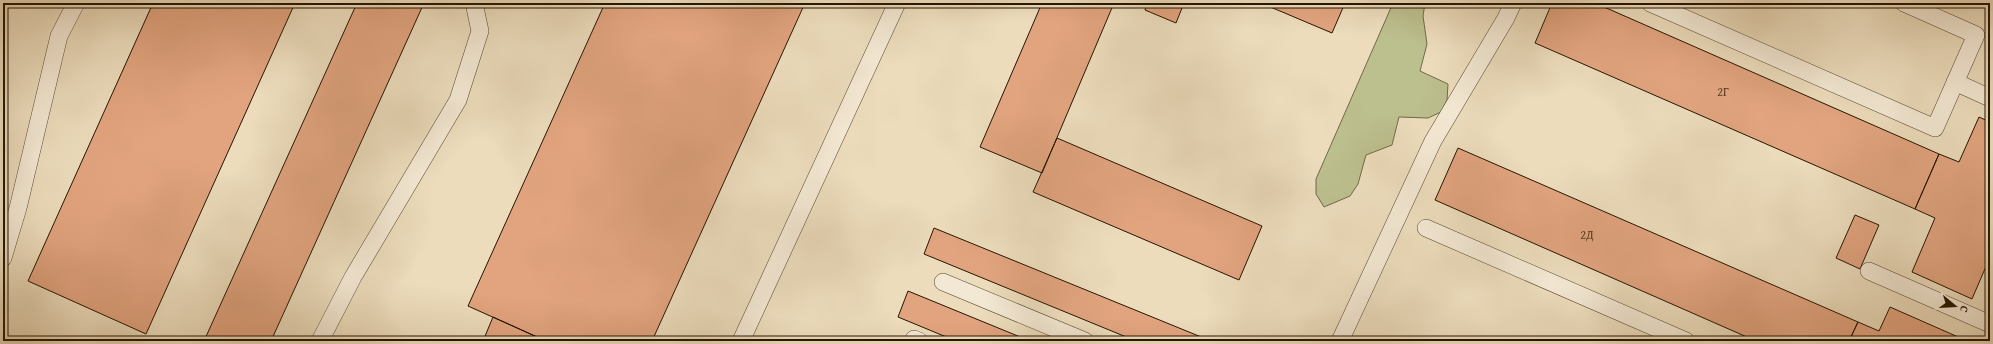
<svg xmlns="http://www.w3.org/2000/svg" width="1993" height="344" font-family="'Gentium Book Plus',serif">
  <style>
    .green { fill: #bcbf8e; stroke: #706a47 }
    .building { fill: #e1a47f; stroke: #251500 }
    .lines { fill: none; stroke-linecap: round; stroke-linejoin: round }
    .service-casing { stroke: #57472f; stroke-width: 18 }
    .service { stroke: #f3e8d3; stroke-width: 17 }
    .labels { text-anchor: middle; stroke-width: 3; stroke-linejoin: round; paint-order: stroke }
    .number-label { font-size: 12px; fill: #543920 }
  </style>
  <rect width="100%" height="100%" fill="#ecdcbc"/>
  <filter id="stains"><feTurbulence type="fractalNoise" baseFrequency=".005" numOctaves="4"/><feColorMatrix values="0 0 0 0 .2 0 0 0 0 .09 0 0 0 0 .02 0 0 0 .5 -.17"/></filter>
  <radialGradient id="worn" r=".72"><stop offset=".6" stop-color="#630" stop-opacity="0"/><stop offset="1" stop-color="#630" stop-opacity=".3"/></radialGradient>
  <!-- green -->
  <path class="green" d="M1393 3H1425L1423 16 1427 44 1420 71 1448 84 1447 100 1441 112 1428 118 1399 117 1392 145 1366 155 1358 184 1350 196 1324 207 1316 194V179Z"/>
  <!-- building -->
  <path class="building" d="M153 3H295L146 334 28 281Z
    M357 3H424L271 341H204Z
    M605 3H805L652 341H546L468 306Z
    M1042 3H1114L1042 173 980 147Z
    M1147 3H1184L1176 23 1145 10Z
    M1261 3H1345L1332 33Z
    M1552 3H1595L1939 154 1915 209 1535 43Z
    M1979 117 1990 122V257L1972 299 1912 272 1935 218 1915 209 1939 154 1959 162Z
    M1057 138 1262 226 1239 280 1033 192Z
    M1458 148 1858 322 1849 341H1756L1435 200Z
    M1855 215 1879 225 1860 269 1836 258Z
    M934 228 1211 341H1136L924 254Z
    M908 291 1030 341H956L898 317Z
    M1890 307 1965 340 1964 341H1849L1858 322 1879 331Z
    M493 317 546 341H483Z"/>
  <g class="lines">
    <defs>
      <path id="service" d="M1650 3 1935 128 1976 35 1904 3
        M1955 82 1990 98
        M1426 228 1686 341
        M3 258 18 208 59 36 76 3
        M1869 271 1990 324
        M943 282 1085 341
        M914 339 919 341
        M320 341 353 277 458 100 480 31 474 3
        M741 341 897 3
        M1340 341 1433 141 1506 18 1513 3"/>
    </defs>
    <!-- service casing -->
    <use href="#service" class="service-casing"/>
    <!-- service -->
    <use href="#service" class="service"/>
  </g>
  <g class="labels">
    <!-- number labels -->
    <g class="number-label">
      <text x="1723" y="96">2Г</text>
      <text x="1587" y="239">2Д</text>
    </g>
  </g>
  <!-- margin -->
  <rect width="1993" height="344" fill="none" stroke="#ecdcbc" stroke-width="16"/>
  <rect x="4" y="4" width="1985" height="336" fill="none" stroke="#251500" stroke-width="2"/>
  <rect x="8" y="8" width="1977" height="328" fill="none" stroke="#251500"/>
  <!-- north arrow -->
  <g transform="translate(1955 306) rotate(108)" stroke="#f3e8d3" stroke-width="3" paint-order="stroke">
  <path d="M0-3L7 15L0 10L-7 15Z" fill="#251500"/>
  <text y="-6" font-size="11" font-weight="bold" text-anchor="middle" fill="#251500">С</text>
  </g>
  <rect width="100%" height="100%" filter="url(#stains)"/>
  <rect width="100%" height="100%" fill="url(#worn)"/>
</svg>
